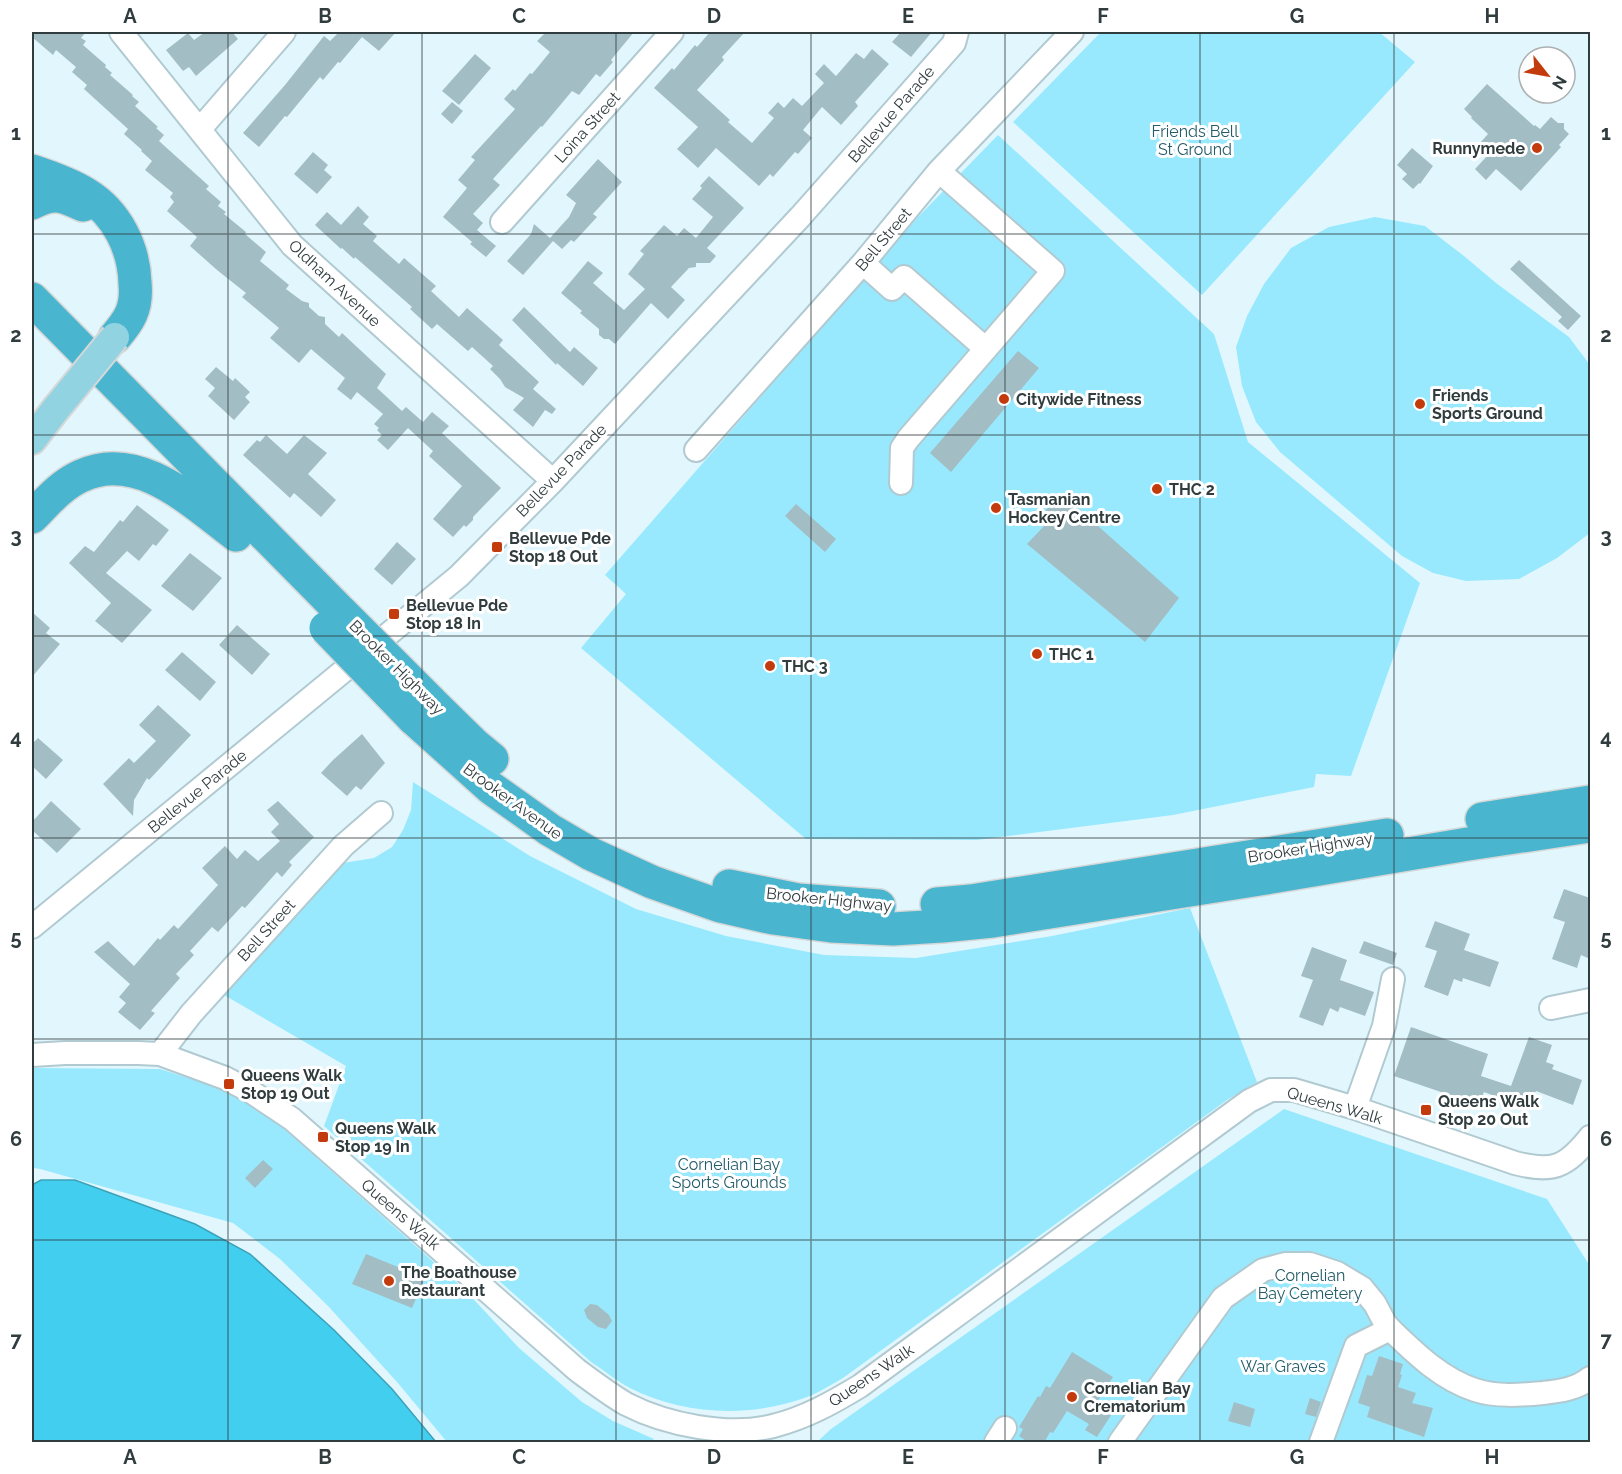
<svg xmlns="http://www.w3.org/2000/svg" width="1622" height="1474" font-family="Raleway,sans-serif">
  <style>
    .green { fill: #98e9fe }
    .water { fill: #42ceee; stroke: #3da2b9; stroke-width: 1.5 }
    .building { fill: #a3bdc4 }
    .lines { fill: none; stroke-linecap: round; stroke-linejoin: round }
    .minor-casing { stroke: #b1cad1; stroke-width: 26 }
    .major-casing { stroke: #d6d8d8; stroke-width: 32 }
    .highway-casing { stroke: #d6d8d8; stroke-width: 36 }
    .minor { stroke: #fff; stroke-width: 22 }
    .major { stroke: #92d3e2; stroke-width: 28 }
    .highway { stroke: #4ab5cf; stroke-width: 33 }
    .major-bridge-casing { stroke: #d6d8d8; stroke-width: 32; stroke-linecap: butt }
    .highway-bridge-casing { stroke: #d6d8d8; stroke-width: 36; stroke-linecap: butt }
    .major-bridge { stroke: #92d3e2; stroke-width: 28 }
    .highway-bridge { stroke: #4ab5cf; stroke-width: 33 }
    .grid { fill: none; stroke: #313c3e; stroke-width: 1.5; stroke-opacity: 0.55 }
    .poi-dot { fill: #c33b0d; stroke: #fff; stroke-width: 2 }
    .labels { text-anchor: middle; stroke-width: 6; stroke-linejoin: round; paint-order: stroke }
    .street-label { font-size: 16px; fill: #313c3e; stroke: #fff }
    .park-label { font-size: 16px; fill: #245c69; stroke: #fff }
    .poi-label { font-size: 16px; font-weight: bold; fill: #313c3e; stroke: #fff; text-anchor: start }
    .neatline { fill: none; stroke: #313c3e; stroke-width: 2 }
    .grid-label { font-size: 20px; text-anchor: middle; font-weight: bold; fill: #313c3e }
  </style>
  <rect width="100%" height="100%" fill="#e2f7fd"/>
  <!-- green -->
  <path class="green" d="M1101 32H1379L1415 62 1202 295 1013 122Z
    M998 135 1214 334 1248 442 1420 583 1351 776 1316 774 1314 787 1173 815 977 840 806 839 581 648 626 594 605 575 917 218Z
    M1375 217 1425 226 1464 256 1496 283 1569 337 1590 365V533L1557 558 1519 579 1466 581 1433 573 1402 556 1280 452 1256 422 1242 386 1236 347 1247 316 1264 284 1291 248 1329 227Z
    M413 782 530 856 636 909 726 936 824 955 916 958 1052 936 1190 908 1257 1082 1227 1100 843 1378C832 1384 821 1391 810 1396 752 1418 685 1416 630 1388 616 1381 604 1370 591 1362L324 1126 346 1066 224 995 343 863 374 858 392 847 403 830 411 810Z
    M32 1068 160 1069 248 1097 464 1289 519 1348 582 1402 613 1421 654 1439 651 1442H447L397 1382 328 1306 280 1259 233 1223 40 1169 34 1168 32 1169Z
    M1284 1109 1547 1199 1590 1266V1442H817L831 1429Z"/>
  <!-- water -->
  <path class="water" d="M41 1180H75L195 1224 250 1254 334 1330 392 1389 436 1442H32V1185Z"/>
  <!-- building -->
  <path class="building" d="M32 32H86L81 38 86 41 83 45 106 65 105 67 112 73 110 75 133 95 132 96 139 102 135 106 158 127 156 128 164 135 159 141 209 186 206 189 221 202 218 206 226 212 224 214 246 232 245 234 266 252 260 261 289 285 286 289 302 301 309 303V307L319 316 325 317V324L339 337 342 333 386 374 377 388 402 411 406 407 423 422 432 412 449 426 442 433 501 488 473 517V520L466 527 464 525 453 537 433 519 462 486 429 456 433 451 408 428 388 450 377 440 382 435 377 430 379 428 374 424 383 414 357 392 351 400 337 389 345 378 311 349 299 363 270 338 279 328 242 297 246 293 217 270 190 246 197 237 167 211 174 202 170 197 173 193 145 170 152 161 141 151 142 150 124 134 128 129 84 89 87 85 72 72 76 67 56 50 53 55 32 37Z
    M205 32H232L238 39 196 76 189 67 183 71 166 50 188 33 194 40Z
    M339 32H396L379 51 362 37 340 63 338 62 323 80 320 77 287 117 285 116 259 147 243 133 285 85 324 36 330 41Z
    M546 32H634L611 60 613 62 600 77 596 74 579 95 572 91 542 127 541 126 493 179 500 185 473 214 483 223 477 230 496 246 486 257 470 244 472 242 443 217 467 188 458 180 475 160 471 157 515 109 504 99 513 89 515 91 530 73 532 74 550 52 537 41Z
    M710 32H745L722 57 724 60 697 90 730 120 728 122 752 143 774 118 768 113 778 102 784 108 793 98 802 106 824 83 815 74 824 64 836 76 856 53 864 59 872 49 889 64 855 102 858 106 841 125 822 107 803 130 812 138 798 154 795 152 773 177 770 174 759 186 716 148 698 168 677 149 698 127 654 88 672 68 674 70 695 45 697 47Z
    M901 32H932L911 57 892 42Z
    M475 54 491 68 459 105 442 91Z
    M1487 84 1534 126 1535 125 1540 129 1551 117 1558 123H1564V129L1569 134 1559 145 1561 147 1521 191 1496 169 1486 180 1475 169 1488 155 1484 152 1486 149 1480 143 1488 134 1471 118 1472 117 1464 109Z
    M452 102 463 111 452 124 441 114Z
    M1412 148 1433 166 1420 184 1419 183 1413 189 1402 179 1407 174 1397 165Z
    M313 152 328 165 324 170 332 177 317 194 294 174Z
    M598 159 622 182 593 214 597 217 574 242 571 240 562 249 553 241 523 275 507 261 531 234 534 224 550 238 569 217 576 203 566 195Z
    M709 176 744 208 707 248 716 256 710 263H696V267L689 268 671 287 685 300 668 319 651 303 615 344 609 339H604L599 335V329L580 313 582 311 561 293 588 261 603 273 593 283 624 310 645 289 628 274 644 254 640 251 664 225 677 236 684 228 696 238 713 217 692 199 702 188 700 186Z
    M358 206 369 217 363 224 377 236 373 241 399 264 404 258 436 286 431 291 459 317 467 308 503 340 499 345 539 382 533 389 556 409 552 414 545 410 533 427 513 410 524 398 505 387 500 379 490 369 493 366 472 347 468 351 437 324 432 329 410 309 412 307 355 257 354 259 342 248 341 249 315 225 327 212 341 225Z
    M1519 260 1581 316 1568 330 1558 321 1562 317 1510 269Z
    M524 307 570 352 574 347 598 368 583 386 557 363 556 365 512 320Z
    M1018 351 1039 368 951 472 930 453Z
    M216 367 233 381 235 378 250 392 245 397 250 402 234 420 208 396 215 388 205 379Z
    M266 435 287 454 304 435 327 453 308 474 336 500 321 517 294 493 290 498 243 455 257 440 260 442Z
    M1054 501 1071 502 1179 598 1145 642 1027 544 1045 525 1039 518Z
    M796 504 836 539 825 552 785 516Z
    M137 505 169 530 156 546 153 544 139 561 127 551 106 573 152 610 122 643 95 621 111 603 69 563 85 546 94 552 120 520 123 522Z
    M397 542 416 559 392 585 374 569Z
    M190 553 222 578 193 611 161 586Z
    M32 612 50 628 46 633 60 644 32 677Z
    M237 625 270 654 252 675 219 645Z
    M182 652 216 682 200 701 165 670Z
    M158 705 191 735 149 780 147 778 134 800 133 816 103 784 129 758 134 763 156 741 139 725Z
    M362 734 385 763 361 790 356 786 347 796 321 773 333 760Z
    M38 738 63 760 46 779 32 766V744Z
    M51 801 81 829 57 853 32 830V822Z
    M278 801 314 837 289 862 292 865 282 877 277 872 245 908 242 906 218 932 212 927 190 951 194 955 176 974 180 978 151 1011 155 1013 140 1030 118 1012 126 1003 119 997 130 984 94 952 108 941 134 966 158 938 160 940 174 925 178 929 218 885 202 868 225 846 237 859 245 850 258 861 280 841 271 832 279 824 267 810Z
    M1564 889 1590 898V959L1581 955 1577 968 1552 959 1565 922 1553 918Z
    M1435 921 1470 934 1464 950 1499 962 1490 987 1463 978 1462 982 1454 979 1448 996 1424 987 1437 951 1425 947Z
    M1364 941 1397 953 1393 965 1359 953Z
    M1312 947 1347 960 1340 980 1374 992 1365 1016 1340 1007 1338 1012 1330 1008 1323 1026 1299 1017 1313 980 1301 976Z
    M1411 1027 1488 1054 1481 1076 1511 1086 1529 1037 1552 1045 1546 1062 1554 1065 1552 1069 1582 1080 1573 1105 1536 1091 1529 1109 1484 1092 1479 1105 1394 1076Z
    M263 1160 273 1169 255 1188 245 1178Z
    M366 1254 425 1278 412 1308 352 1284Z
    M590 1304 597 1305 609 1315 612 1321 606 1329 598 1327 587 1318 584 1310Z
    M1072 1352 1113 1377 1097 1402 1113 1412 1097 1437 1085 1430 1089 1424 1067 1411 1053 1433 1050 1432 1044 1443H1029L1019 1436 1023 1429 1019 1427 1038 1396 1040 1397 1046 1386 1050 1388Z
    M1379 1356 1403 1364 1400 1374 1402 1375 1398 1387 1416 1393 1412 1403 1433 1408 1424 1437 1367 1417 1370 1407 1358 1403 1367 1375 1372 1376Z
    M1310 1398 1321 1402 1316 1417 1305 1414Z
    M1234 1402 1255 1409 1250 1427 1228 1421Z"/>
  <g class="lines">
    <defs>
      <path id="minor" d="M121 32 292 245 553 481
        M200 129 284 32
        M502 222 672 32
        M863 263 892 289 904 277 986 349
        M696 450 863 263 939 171 1072 32
        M901 483 902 448 908 439 1053 271 939 171
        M32 927 459 576 553 481 800 217 954 43 957 32
        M1551 1008 1590 1000
        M160 1054 191 1014 343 846 381 813
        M32 1055 65 1053H138L160 1054 225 1078 250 1091 292 1119 577 1370C593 1382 609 1394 626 1404 667 1425 728 1437 773 1426 805 1418 832 1403 860 1386L1249 1101 1271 1090H1294L1355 1108 1515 1163C1553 1173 1566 1167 1590 1137
        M1355 1108 1384 1026 1393 979
        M996 1442 1005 1428
        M1120 1442 1223 1298 1263 1270 1285 1264H1310L1337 1273 1362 1288 1375 1304 1385 1323 1390 1329C1415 1353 1441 1379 1475 1390 1496 1397 1521 1395 1543 1393 1560 1391 1577 1389 1590 1378
        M1321 1442 1356 1346 1390 1329"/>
      <path id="major" d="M32 440 55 410"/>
      <path id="highway" d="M32 171C50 177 70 184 86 194 117 213 134 248 135 283 136 293 135 305 131 314 127 323 121 330 115 337
        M32 203C54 192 61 195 83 205
        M32 299 342 613
        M32 517C47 502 61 485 81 476 139 449 193 503 236 535
        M430 701 475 745 492 759
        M413 718 491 788 550 830 591 854 652 882 720 906 773 918 831 926 893 929 942 926 993 921 1260 879 1468 844 1590 826
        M1482 819 1590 802
        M729 886 798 900 879 906
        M937 904 971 901 1387 835"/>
    </defs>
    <!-- minor casing -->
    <use href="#minor" class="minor-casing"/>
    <!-- major casing -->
    <use href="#major" class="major-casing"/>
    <!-- highway casing -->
    <use href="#highway" class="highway-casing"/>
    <!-- minor -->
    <use href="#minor" class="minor"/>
    <!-- major -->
    <use href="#major" class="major"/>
    <!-- highway -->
    <use href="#highway" class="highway"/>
    <defs>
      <path id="major-bridge" d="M55 410 115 337"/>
      <path id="highway-bridge" d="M342 613 430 701
        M326 628 413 718"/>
    </defs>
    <!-- major-bridge casing -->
    <use href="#major-bridge" class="major-bridge-casing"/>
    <!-- highway-bridge casing -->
    <use href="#highway-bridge" class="highway-bridge-casing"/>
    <!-- major-bridge -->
    <use href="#major-bridge" class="major-bridge"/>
    <!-- highway-bridge -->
    <use href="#highway-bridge" class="highway-bridge"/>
  </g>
  <!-- grid -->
  <path class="grid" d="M228 32V1442M422 32V1442M616 32V1442M811 32V1442M1005 32V1442M1200 32V1442M1394 32V1442M32 234H1590M32 435H1590M32 636H1590M32 838H1590M32 1039H1590M32 1240H1590"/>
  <!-- markers -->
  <g class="poi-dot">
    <circle cx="1537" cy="148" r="6"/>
    <circle cx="1004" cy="399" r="6"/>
    <circle cx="1420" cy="404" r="6"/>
    <circle cx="1157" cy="489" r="6"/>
    <circle cx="996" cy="508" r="6"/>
    <rect x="491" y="541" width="12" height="12" rx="3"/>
    <rect x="388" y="608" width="12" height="12" rx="3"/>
    <circle cx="1037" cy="654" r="6"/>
    <circle cx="770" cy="666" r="6"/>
    <rect x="223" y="1078" width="12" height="12" rx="3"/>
    <rect x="1420" y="1104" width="12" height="12" rx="3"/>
    <rect x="317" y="1131" width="12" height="12" rx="3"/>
    <circle cx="389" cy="1281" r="6"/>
    <circle cx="1072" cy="1397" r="6"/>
  </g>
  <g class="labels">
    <!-- street labels -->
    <g class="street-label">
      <text transform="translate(891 114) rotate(-49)" y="6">Bellevue Parade</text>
      <text transform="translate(587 127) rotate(-48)" y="6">Loina Street</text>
      <text transform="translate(883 239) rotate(-50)" y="6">Bell Street</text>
      <text transform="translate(335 283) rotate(43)" y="6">Oldham Avenue</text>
      <text transform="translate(561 470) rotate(-46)" y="6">Bellevue Parade</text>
      <text transform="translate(397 667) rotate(45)" y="6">Brooker Highway</text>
      <text transform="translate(197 791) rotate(-39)" y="6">Bellevue Parade</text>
      <text transform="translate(513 801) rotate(36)" y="6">Brooker Avenue</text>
      <text transform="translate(1310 847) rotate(-9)" y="6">Brooker Highway</text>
      <text transform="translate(829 899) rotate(6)" y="6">Brooker Highway</text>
      <text transform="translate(266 930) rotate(-48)" y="6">Bell Street</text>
      <text transform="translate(1335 1105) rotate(16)" y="6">Queens Walk</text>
      <text transform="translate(401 1214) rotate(41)" y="6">Queens Walk</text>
      <text transform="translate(871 1375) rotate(-34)" y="6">Queens Walk</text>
    </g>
    <!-- park labels -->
    <g class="park-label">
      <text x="1195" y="137">Friends Bell<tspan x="1195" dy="18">St Ground</tspan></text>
      <text x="729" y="1170">Cornelian Bay<tspan x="729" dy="18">Sports Grounds</tspan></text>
      <text x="1310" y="1281">Cornelian<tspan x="1310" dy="18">Bay Cemetery</tspan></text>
      <text x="1283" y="1372">War Graves</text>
    </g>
    <!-- poi labels -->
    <g class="poi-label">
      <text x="1525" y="154" text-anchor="end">Runnymede</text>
      <text x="1432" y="401">Friends<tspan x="1432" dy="18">Sports Ground</tspan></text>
      <text x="1016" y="405">Citywide Fitness</text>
      <text x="1169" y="495">THC 2</text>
      <text x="1008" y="505">Tasmanian<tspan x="1008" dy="18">Hockey Centre</tspan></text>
      <text x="509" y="544">Bellevue Pde<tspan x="509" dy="18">Stop 18 Out</tspan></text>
      <text x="406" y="611">Bellevue Pde<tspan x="406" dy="18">Stop 18 In</tspan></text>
      <text x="1049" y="660">THC 1</text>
      <text x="782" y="672">THC 3</text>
      <text x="241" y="1081">Queens Walk<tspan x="241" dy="18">Stop 19 Out</tspan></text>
      <text x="1438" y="1107">Queens Walk<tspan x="1438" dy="18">Stop 20 Out</tspan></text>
      <text x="335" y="1134">Queens Walk<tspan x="335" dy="18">Stop 19 In</tspan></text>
      <text x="401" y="1278">The Boathouse<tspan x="401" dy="18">Restaurant</tspan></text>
      <text x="1084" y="1394">Cornelian Bay<tspan x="1084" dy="18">Crematorium</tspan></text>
    </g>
  </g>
  <!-- border -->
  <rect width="1622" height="1474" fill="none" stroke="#ffffff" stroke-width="66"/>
  <!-- north arrow -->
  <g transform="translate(1547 75) rotate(121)"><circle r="28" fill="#ffffff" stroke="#adb1b2" stroke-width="1.5"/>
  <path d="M0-4.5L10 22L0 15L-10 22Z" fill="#c33b0d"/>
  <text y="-9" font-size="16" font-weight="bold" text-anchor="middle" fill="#313c3e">N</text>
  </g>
  <rect x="33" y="33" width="1556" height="1408" class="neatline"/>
  <g class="grid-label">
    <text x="130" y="23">A</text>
    <text x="325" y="23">B</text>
    <text x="519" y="23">C</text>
    <text x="714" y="23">D</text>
    <text x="908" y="23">E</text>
    <text x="1103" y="23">F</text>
    <text x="1297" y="23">G</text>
    <text x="1492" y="23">H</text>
    <text x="16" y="140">1</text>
    <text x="1606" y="140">1</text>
    <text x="16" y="342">2</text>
    <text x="1606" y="342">2</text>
    <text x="16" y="543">3</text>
    <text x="1606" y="543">3</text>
    <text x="16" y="744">4</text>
    <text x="1606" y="744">4</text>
    <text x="16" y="945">5</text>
    <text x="1606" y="945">5</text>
    <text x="16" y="1146">6</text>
    <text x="1606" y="1146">6</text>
    <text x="16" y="1347">7</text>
    <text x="1606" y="1347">7</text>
    <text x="130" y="1464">A</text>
    <text x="325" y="1464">B</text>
    <text x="519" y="1464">C</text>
    <text x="714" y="1464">D</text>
    <text x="908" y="1464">E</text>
    <text x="1103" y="1464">F</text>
    <text x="1297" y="1464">G</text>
    <text x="1492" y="1464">H</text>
  </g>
</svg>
